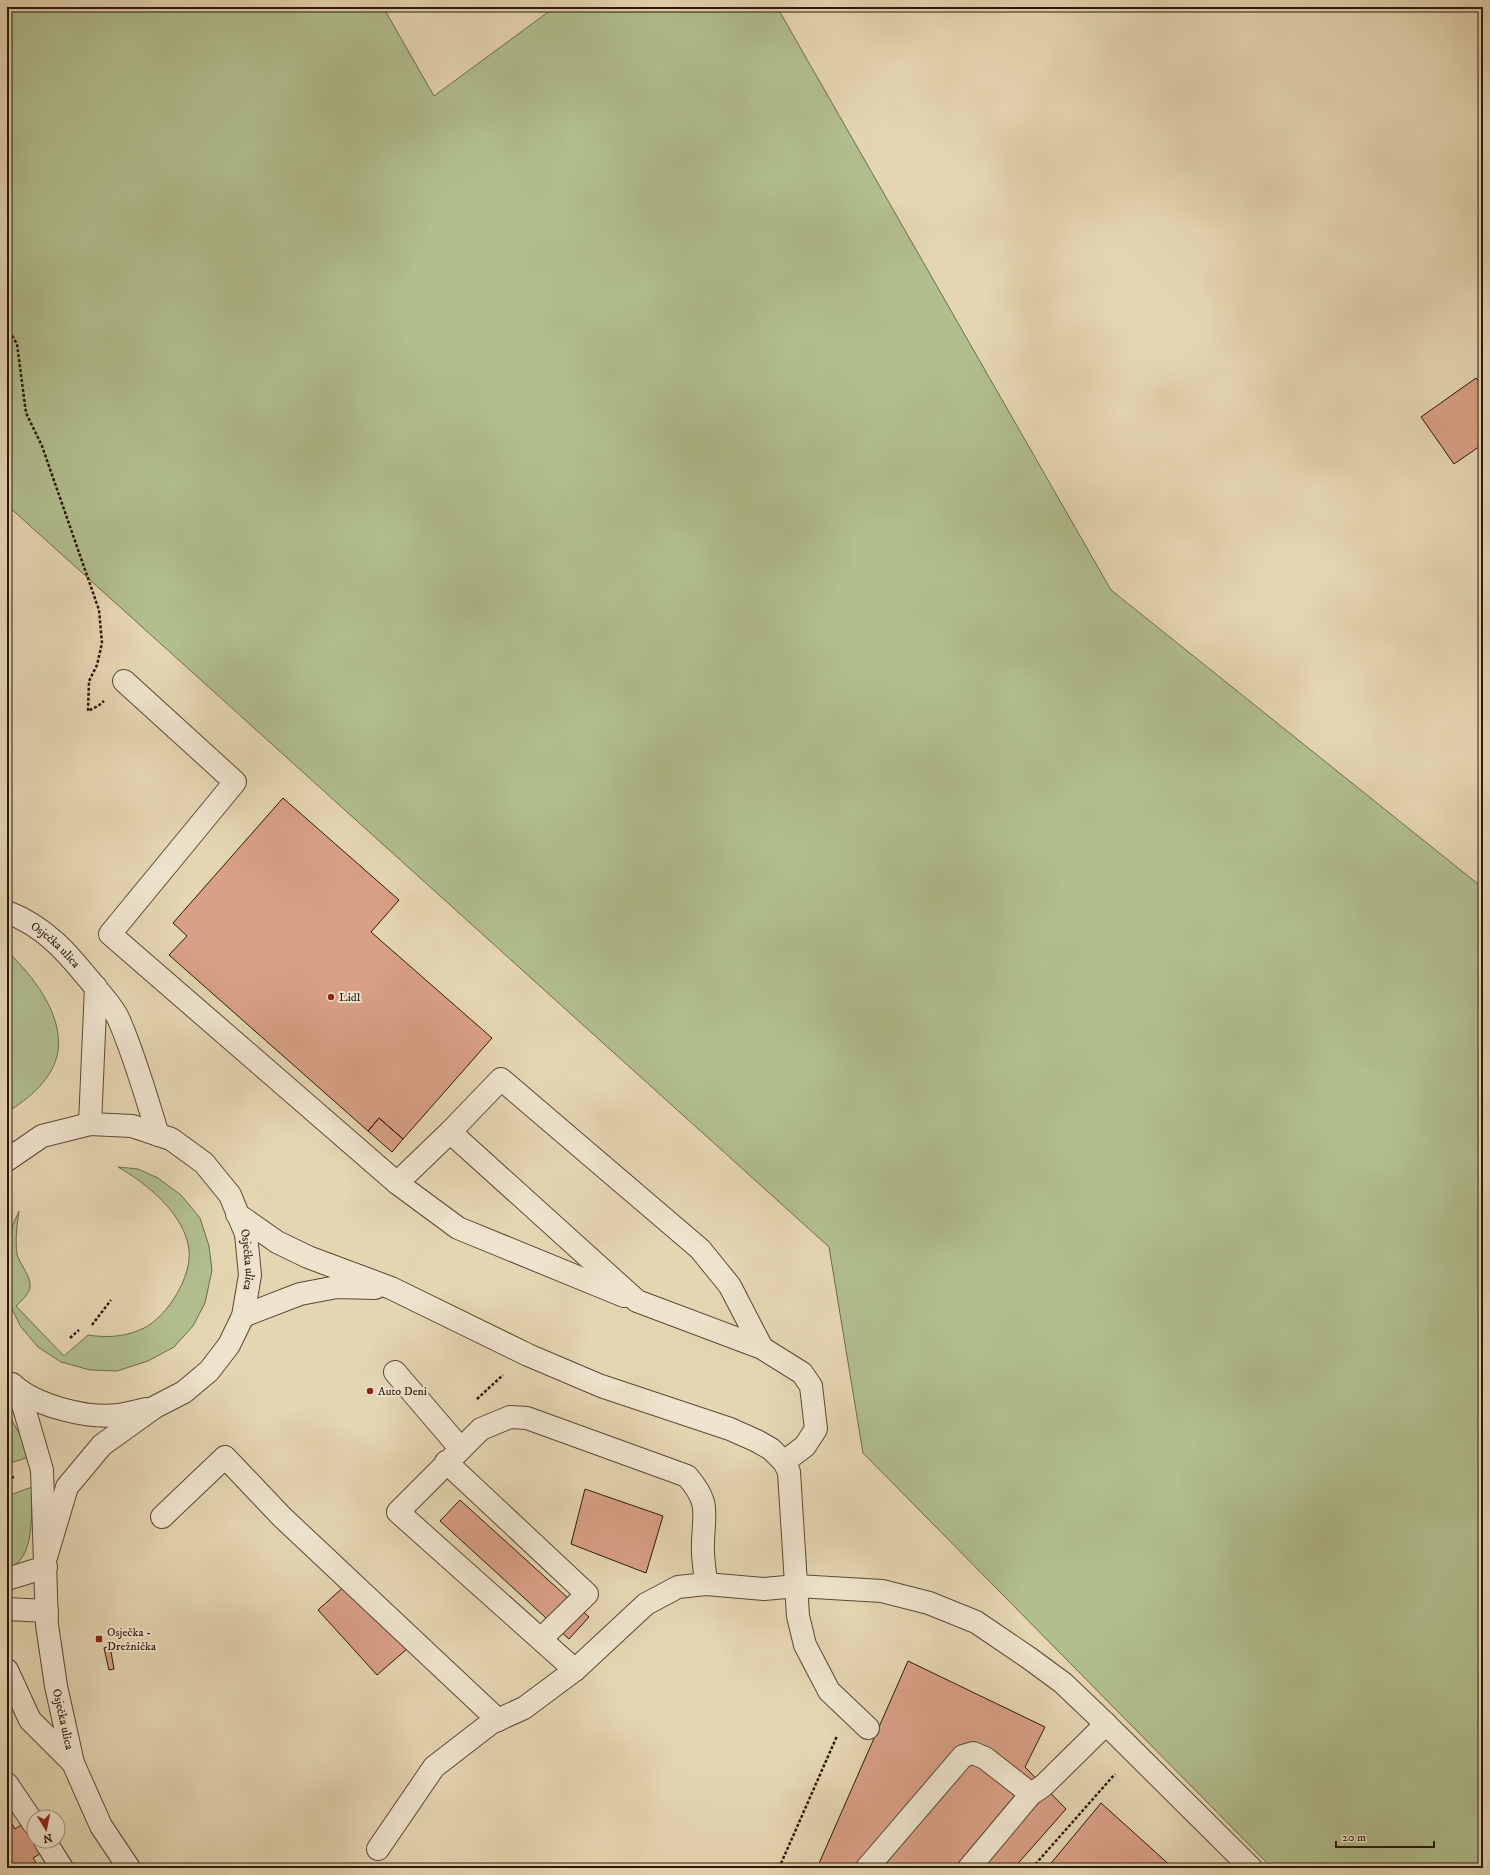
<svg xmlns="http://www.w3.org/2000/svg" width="1490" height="1875" font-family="'IM FELL DW Pica',serif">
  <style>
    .green { fill: #b1be8e; stroke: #6e6b4c }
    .building { fill: #d9a086; stroke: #2a180b }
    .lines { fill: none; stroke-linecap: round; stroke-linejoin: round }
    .minor-casing { stroke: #594835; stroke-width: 24 }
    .path { stroke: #2a180b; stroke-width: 2.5; stroke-dasharray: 3 2; stroke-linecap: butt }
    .minor { stroke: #eee4cd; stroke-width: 22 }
    .poi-dot { fill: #8f2418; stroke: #eee4cd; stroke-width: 1.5 }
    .labels { text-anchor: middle; stroke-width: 4; stroke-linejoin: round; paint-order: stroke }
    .street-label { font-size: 12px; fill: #2a180b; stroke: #eee4cd }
    .poi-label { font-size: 12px; fill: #2a180b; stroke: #eee4cd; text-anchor: start }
  </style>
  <rect width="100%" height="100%" fill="#e5d6b2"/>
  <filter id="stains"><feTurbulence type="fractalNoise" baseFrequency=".005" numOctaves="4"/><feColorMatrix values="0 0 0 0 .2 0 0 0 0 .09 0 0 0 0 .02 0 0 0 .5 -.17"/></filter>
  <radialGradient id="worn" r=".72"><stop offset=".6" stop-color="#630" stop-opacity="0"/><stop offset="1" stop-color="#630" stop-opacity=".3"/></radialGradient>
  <!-- green -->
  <path class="green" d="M7 7H383L434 96 555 7H777L1111 590 1483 888V1868H1272L863 1453 829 1247 7 505Z
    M7 951C32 975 63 1013 58 1051 54 1078 29 1099 7 1112Z
    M118 1167 138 1169 158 1178 181 1195 200 1218 209 1246 212 1270 205 1303 193 1326 174 1347 148 1361 117 1371 90 1370 61 1362 38 1347 21 1327 7 1299V1238L19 1211C17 1225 15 1240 17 1254 20 1266 37 1282 27 1294 24 1299 20 1302 16 1306L64 1356 88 1335C107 1338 126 1337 144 1328 168 1316 192 1276 189 1250 185 1214 146 1183 118 1167Z
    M7 1412 22 1438 29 1457 7 1464Z
    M32 1487C31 1510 36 1562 7 1568V1496Z"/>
  <!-- building -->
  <path class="building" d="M1476 378 1483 387V444L1454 464 1421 417Z
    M283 798 399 900 371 932 492 1038 403 1139 379 1118 368 1131 169 955 187 936 173 923Z
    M379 1118 403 1139 392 1152 368 1131Z
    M585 1489 663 1516 646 1573 571 1544Z
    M460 1500 589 1617 569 1639 440 1521Z
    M347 1584 407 1649 377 1675 318 1610Z
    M110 1646 114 1669 109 1670 104 1648Z
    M908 1661 1045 1727 1025 1767 1066 1809 1014 1868H817Z
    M1101 1803 1173 1868H1047Z
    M7 1816 15 1829 24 1823 43 1852 33 1858 39 1868H7Z"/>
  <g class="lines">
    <defs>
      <g id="minor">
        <path d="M124 681 235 782 110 934 397 1183"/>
        <path id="s1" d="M7 912C47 927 70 956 96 988 104 998 114 1008 119 1020 135 1057 146 1096 158 1135"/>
        <path d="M90 1124 96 987"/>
        <path d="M450 1132 397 1183 458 1228 624 1296"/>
        <path id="s2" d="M7 1160 42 1136 90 1124 132 1126 171 1139 204 1163 230 1195 246 1234 250 1275 243 1316 229 1345 209 1371 184 1392 155 1407 102 1445 67 1487 46 1557"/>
        <path d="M237 1214 277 1242 308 1257 391 1288 528 1355 601 1386 730 1429 757 1441 771 1449 784 1462 789 1472 798 1616 805 1645 829 1691 868 1728"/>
        <path d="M243 1316 300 1294 337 1287 375 1288"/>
        <path d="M762 1348 637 1301 450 1132 501 1079 700 1249 730 1286 762 1348 802 1373 811 1386 816 1429 805 1446 784 1462"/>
        <path d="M395 1372 460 1448"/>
        <path d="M12 1384C35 1406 88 1419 119 1415 128 1414 137 1411 146 1409"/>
        <path id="s3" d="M15 1387 24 1408 42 1470 47 1625 56 1686 73 1763 101 1826 129 1868"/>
        <path d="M446 1462 587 1594 541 1639"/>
        <path d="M162 1517 225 1457 282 1517 498 1720"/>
        <path d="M7 1579 46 1567"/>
        <path d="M7 1609 47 1611"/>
        <path d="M7 1670 30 1720 73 1763"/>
        <path d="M575 1670 398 1512 481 1429 510 1417 527 1418 687 1476C710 1503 704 1510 703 1543 702 1556 705 1570 706 1584"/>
        <path d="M1106 1724 1251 1868"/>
        <path d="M7 1784 34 1824"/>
        <path d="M45 1841 62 1868"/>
        <path d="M378 1849 434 1767 491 1723 524 1708 575 1670 646 1604 678 1587 706 1584 764 1589 797 1586 882 1591 929 1603 976 1622 1029 1658 1063 1683 1106 1724 1043 1786 1031 1794 969 1868"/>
        <path d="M867 1868 963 1756 973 1753 985 1758 1031 1794"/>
      </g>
    </defs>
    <!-- minor casing -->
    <use href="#minor" class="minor-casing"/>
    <!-- path -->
    <path class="path" d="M7 327 17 344 26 413 42 446 99 610 102 643 97 665 89 681 88 711 98 706 104 701
      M92 1325 111 1300
      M70 1338 79 1330
      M477 1399 503 1375
      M7 1479 14 1477
      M779 1868 837 1736
      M1032 1868 1115 1774"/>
    <!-- minor -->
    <use href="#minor" class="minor"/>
  </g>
  <!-- markers -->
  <g class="poi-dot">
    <circle cx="331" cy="997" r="4"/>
    <circle cx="370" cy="1391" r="4"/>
    <rect x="95" y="1635" width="8" height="8" rx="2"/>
  </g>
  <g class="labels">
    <!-- street labels -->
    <g class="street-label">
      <text dy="4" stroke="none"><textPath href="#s1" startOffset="59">Osječka ulica</textPath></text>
      <text dy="4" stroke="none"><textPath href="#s2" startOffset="325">Osječka ulica</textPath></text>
      <text dy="4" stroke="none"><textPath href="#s3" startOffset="338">Osječka ulica</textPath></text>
    </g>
    <!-- poi labels -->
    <g class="poi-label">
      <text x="339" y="1001">Lidl</text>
      <text x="378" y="1395">Auto Deni</text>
      <text x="107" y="1636">Osječka -<tspan x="107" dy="14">Drežnička</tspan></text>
    </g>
  </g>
  <!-- margin -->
  <rect width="1490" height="1875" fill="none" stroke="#e5d6b2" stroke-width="24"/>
  <rect x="8" y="8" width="1474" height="1859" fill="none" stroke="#2a180b" stroke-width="2"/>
  <rect x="12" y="12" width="1466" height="1851" fill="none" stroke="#2a180b"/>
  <!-- north arrow -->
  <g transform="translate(46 1829) rotate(170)"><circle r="19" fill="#eee4cd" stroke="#a0927f"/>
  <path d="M0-3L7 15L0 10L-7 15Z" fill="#8f2418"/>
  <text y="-6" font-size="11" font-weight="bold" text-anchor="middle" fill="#2a180b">N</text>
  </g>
  <!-- scale -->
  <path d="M1336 1841v6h98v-6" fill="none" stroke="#2a180b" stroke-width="2"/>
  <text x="1342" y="1841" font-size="12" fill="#2a180b" stroke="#eee4cd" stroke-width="3" paint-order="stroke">20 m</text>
  <rect width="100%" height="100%" filter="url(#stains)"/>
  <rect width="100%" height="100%" fill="url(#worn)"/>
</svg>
